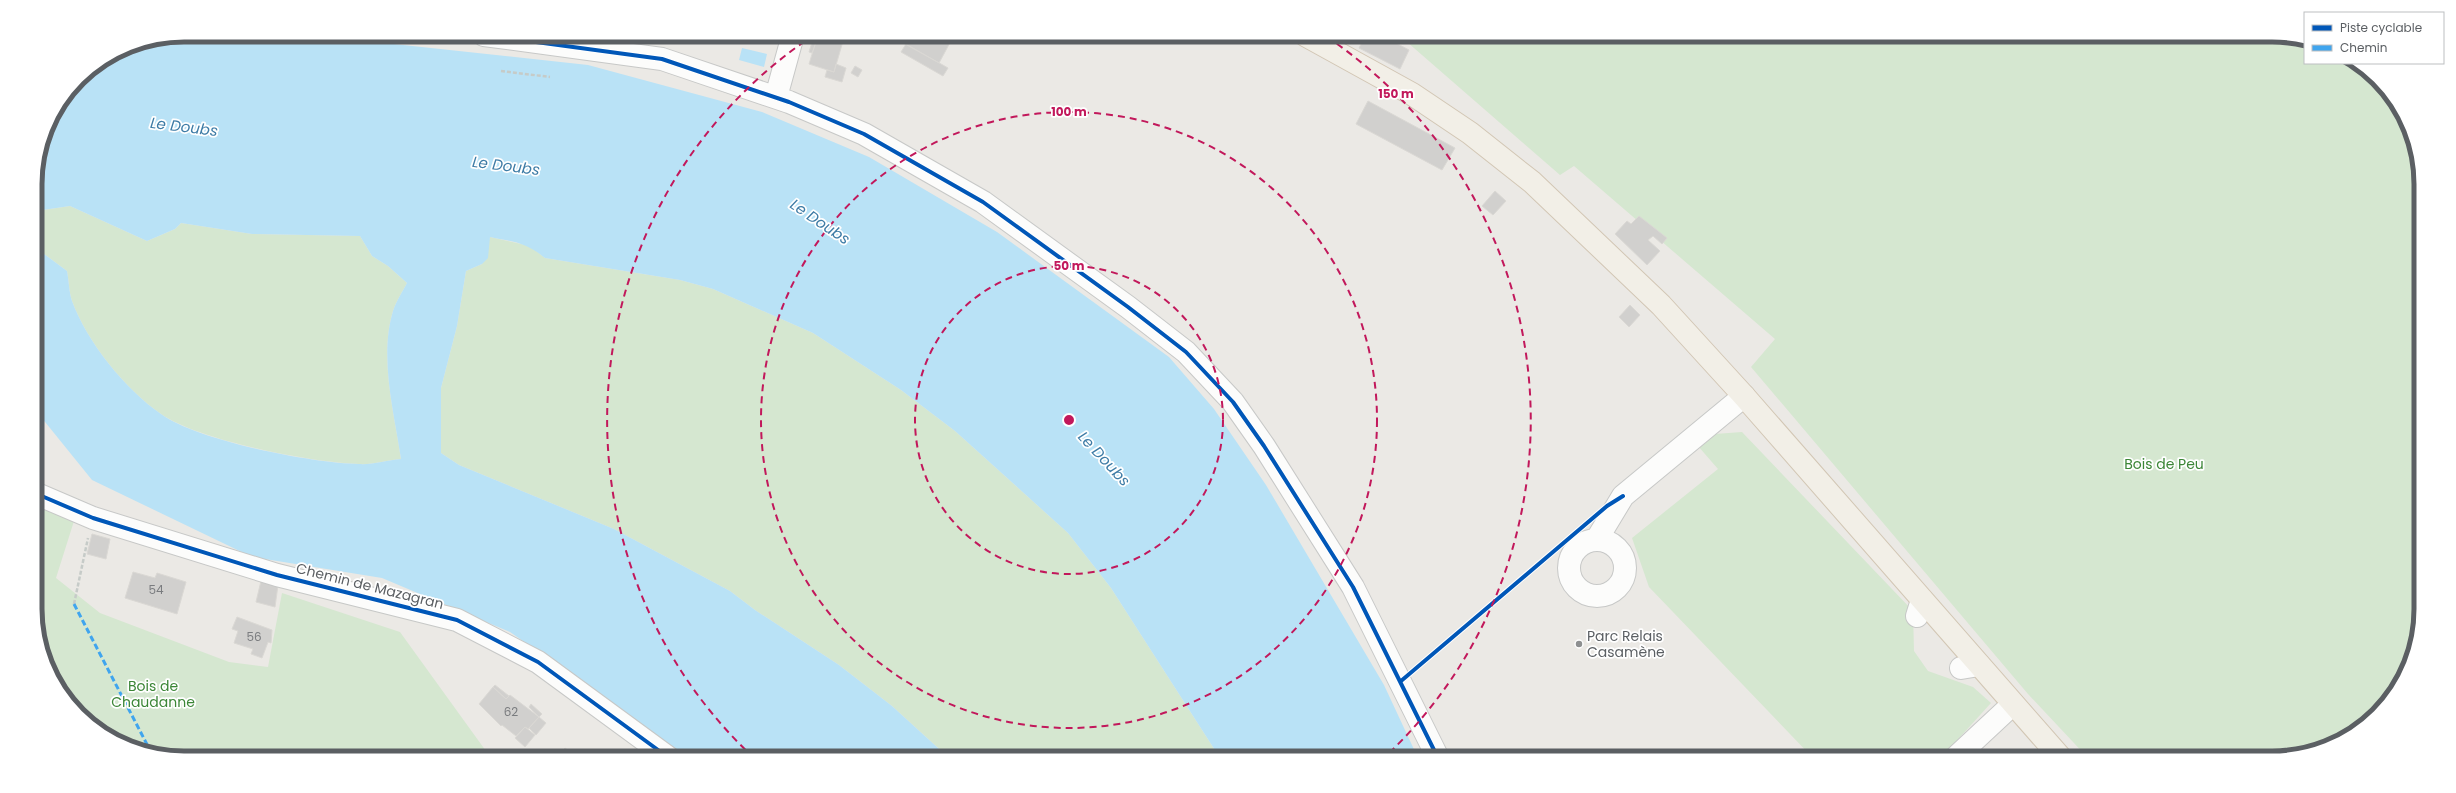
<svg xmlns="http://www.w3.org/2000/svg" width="2456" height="793" font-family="Poppins,sans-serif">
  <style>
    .green { fill: #d5e7d0 }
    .water { fill: #b9e2f6 }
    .building { fill: #d1d0ce; stroke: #dad8d4 }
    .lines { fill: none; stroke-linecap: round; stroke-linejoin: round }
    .minor-casing { stroke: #c7c8c7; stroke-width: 24 }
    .major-casing { stroke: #d2c6b4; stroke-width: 24 }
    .path { stroke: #c6cbc8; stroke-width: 2.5; stroke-dasharray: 4 2; stroke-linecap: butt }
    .minor { stroke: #fcfcfb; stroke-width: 22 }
    .major { stroke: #f2efe7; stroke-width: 22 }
    .quiet { stroke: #40a5ee; stroke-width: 3; stroke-dasharray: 6 3; stroke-linecap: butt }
    .cycleway-casing { stroke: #fff; stroke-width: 6 }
    .cycleway { stroke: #0057b8; stroke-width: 4 }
    .ring { fill: none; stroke: #c2185b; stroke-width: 2; stroke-dasharray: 7 5 }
    .poi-dot { fill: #8d8f90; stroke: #fff; stroke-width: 1.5 }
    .labels { text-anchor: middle; stroke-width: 3.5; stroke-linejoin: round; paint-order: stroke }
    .number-label { font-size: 12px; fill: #7a7c7f }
    .park-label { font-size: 14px; fill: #3c8637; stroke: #fff }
    .street-label { font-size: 14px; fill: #5b5f63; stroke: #fff }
    .poi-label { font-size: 14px; fill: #5b5f63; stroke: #fff; text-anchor: start }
    .water-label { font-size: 15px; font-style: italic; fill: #3e7ca6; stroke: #fff }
    .rim { fill: none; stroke: #5b5f63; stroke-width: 5 }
    .centre { fill: #c2185b; stroke: #fff; stroke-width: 2 }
    .ring-label { font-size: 12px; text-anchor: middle; font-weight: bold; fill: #c2185b; stroke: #fff; stroke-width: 3.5; stroke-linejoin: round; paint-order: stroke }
  </style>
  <rect width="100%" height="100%" fill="#ebe9e5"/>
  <!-- green -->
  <path class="green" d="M1399 35H2272L2305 39V63H2358C2394 94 2403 110 2418 155L2416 648 2396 692 2363 727 2329 747 2282 758H2088L2028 694 1751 367 1775 339 1574 166 1560 175Z
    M70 206 147 241 175 229 181 223 252 234 360 236 372 256 388 266 407 283C402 292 396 302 393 311 379 357 394 412 401 459 387 460 372 465 359 464 312 463 198 440 161 414 125 389 87 342 72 301 69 292 69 281 67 271L36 248V211Z
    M490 237 530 246 545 258 680 280 713 289 813 333 901 390 955 431 1068 533 1111 588 1220 758H949L892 706 839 665 755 610 730 591 614 529 459 465 441 453V388L457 326 466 271 482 264Z
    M1742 432 1913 611 1914 651 1928 671 1973 687 1991 703 1941 758H1813L1649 587 1632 538 1718 469 1698 446 1715 434Z
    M37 507 74 521 56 578 100 613 229 662 268 667 282 593 400 632 491 758H184L145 753 101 733 72 707 50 675 38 638Z"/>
  <!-- water -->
  <path class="water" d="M184 35H310L588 65 762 112 869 157 997 232 1169 357 1214 409 1266 485 1384 685 1418 758H1220L1111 588 1068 533 955 431 901 390 813 333 713 289 680 280 545 258C525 242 514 242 490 237L488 258 482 264 466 271 457 326 441 388V453L459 465 614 529 730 591 755 610 839 665 892 706 949 758H686L606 699 510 632 382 578 252 557 92 480 37 412 36 248 67 271C69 281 69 292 72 301 87 342 125 389 161 414 198 441 312 463 359 464 372 465 387 460 401 459 394 412 379 357 393 311 396 302 402 292 407 283L388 266 372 256 360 236 252 234 181 223 175 229 147 241 70 206 36 211 35 174 46 127 79 78 127 46Z
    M742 48 767 54 764 67 739 60Z"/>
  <!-- building -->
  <path class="building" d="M818 35 843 41 834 72 809 64Z
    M898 35H950L953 37 939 63 896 39Z
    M1366 35H1381L1409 50 1400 69 1359 48Z
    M813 39 817 40 812 53 809 52Z
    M906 44 948 68 943 76 901 52Z
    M836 64 846 68 842 82 825 77 827 70 834 72Z
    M855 66 862 70 858 77 851 73Z
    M1368 101 1455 148 1442 170 1356 124Z
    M1495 191 1506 201 1493 215 1482 206Z
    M1639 216 1667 238 1662 244 1653 236 1648 240 1660 251 1647 265 1615 234 1627 221 1631 224Z
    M1630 305 1640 315 1629 327 1619 317Z
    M92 534 110 539 106 559 87 554Z
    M133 572 155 578 157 573 186 582 177 614 125 598Z
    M261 581 278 585 275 607 256 602Z
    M237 617 272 630 271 643 268 642 262 658 251 654 253 649 234 643 238 631 232 629Z
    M495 685 509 696 506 699 493 687Z
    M493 687 506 699 510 695 539 717 528 729 525 727 516 736 502 725 501 726 479 704Z
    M531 704 542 714 539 717 529 707Z
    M539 717 546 723 536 735 529 728Z
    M525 727 535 735 525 747 515 738Z
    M565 748 578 758H557Z"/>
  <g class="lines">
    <defs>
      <path id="minor" d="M484 35 662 59 789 102 864 134 983 202 1128 307 1186 352 1233 402 1264 446 1353 587 1438 758
        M776 97 793 35
        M37 494 93 518 277 575 457 620 538 662 669 758
        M1597 539 1623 496 1744 396
        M1569 568a28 28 0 1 1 56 0a28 28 0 1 1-56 0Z
        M1917 616 1922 600
        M1961 668 1979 665
        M1955 758 2013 704"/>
      <path id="major" d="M1305 35 1412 94 1470 133 1532 182 1661 305 1744 396 2061 758"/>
    </defs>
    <!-- minor casing -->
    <use href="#minor" class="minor-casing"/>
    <!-- major casing -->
    <use href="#major" class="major-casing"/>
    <!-- path -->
    <path class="path" d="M501 71 550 77
      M74 604 88 538"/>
    <!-- minor -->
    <use href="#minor" class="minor"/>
    <!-- major -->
    <use href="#major" class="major"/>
    <!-- quiet -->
    <path class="quiet" d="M74 604 152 754"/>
    <defs>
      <path id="cycleway" d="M484 35 662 59 789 102 864 134 983 202 1128 307 1186 352 1233 402 1264 446 1353 587 1438 758
        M37 494 93 518 277 575 457 620 538 662 669 758
        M1401 681 1607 506 1623 496"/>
    </defs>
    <!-- cycleway casing -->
    <use href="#cycleway" class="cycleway-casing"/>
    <!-- cycleway -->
    <use href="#cycleway" class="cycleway"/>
  </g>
  <!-- distance rings -->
  <g class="ring">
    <circle cx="1069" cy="420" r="154"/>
    <circle cx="1069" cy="420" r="308"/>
    <path d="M754 758A462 462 0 0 1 811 37M1327 37A462 462 0 0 1 1387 755"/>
  </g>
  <!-- markers -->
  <circle class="poi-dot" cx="1579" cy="644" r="4"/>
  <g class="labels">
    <!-- number labels -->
    <g class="number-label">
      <text x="156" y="594">54</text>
      <text x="254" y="641">56</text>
      <text x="511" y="716">62</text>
    </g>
    <!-- park labels -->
    <g class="park-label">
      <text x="2164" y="469">Bois de Peu</text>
      <text x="153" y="691">Bois de<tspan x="153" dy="16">Chaudanne</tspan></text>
    </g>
    <!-- street labels -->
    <g class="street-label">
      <text transform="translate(370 586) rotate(14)" y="5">Chemin de Mazagran</text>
    </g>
    <!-- poi labels -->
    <g class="poi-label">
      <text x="1587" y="641">Parc Relais<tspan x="1587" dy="16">Casamène</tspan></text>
    </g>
    <!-- water labels -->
    <g class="water-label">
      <text transform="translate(184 127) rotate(7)" y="5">Le Doubs</text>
      <text transform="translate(506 166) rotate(7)" y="5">Le Doubs</text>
      <text transform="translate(820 222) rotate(34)" y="5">Le Doubs</text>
      <text transform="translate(1104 459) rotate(47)" y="5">Le Doubs</text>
    </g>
  </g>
  <!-- crop -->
  <path d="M0 0H2456V793H0ZM184 42H2272A142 142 0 0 1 2414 184V609A142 142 0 0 1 2272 751H184A142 142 0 0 1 42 609V184A142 142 0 0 1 184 42Z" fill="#fff" fill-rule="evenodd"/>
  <path class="rim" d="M184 42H2272A142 142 0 0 1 2414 184V609A142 142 0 0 1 2272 751H184A142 142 0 0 1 42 609V184A142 142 0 0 1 184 42Z"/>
  <circle cx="1069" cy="420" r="6" class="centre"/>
  <g class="ring-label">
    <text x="1396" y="98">150 m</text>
    <text x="1069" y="116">100 m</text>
    <text x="1069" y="270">50 m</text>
  </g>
  <!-- legend -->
  <rect x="2304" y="12" width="140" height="52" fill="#ffffff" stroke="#bdbfc1"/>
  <rect x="2312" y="25" width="20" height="6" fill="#0057b8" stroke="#bdbfc1"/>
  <text x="2340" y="32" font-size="12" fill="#5b5f63">Piste cyclable</text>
  <rect x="2312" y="45" width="20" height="6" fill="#40a5ee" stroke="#bdbfc1"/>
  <text x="2340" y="52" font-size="12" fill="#5b5f63">Chemin</text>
</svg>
